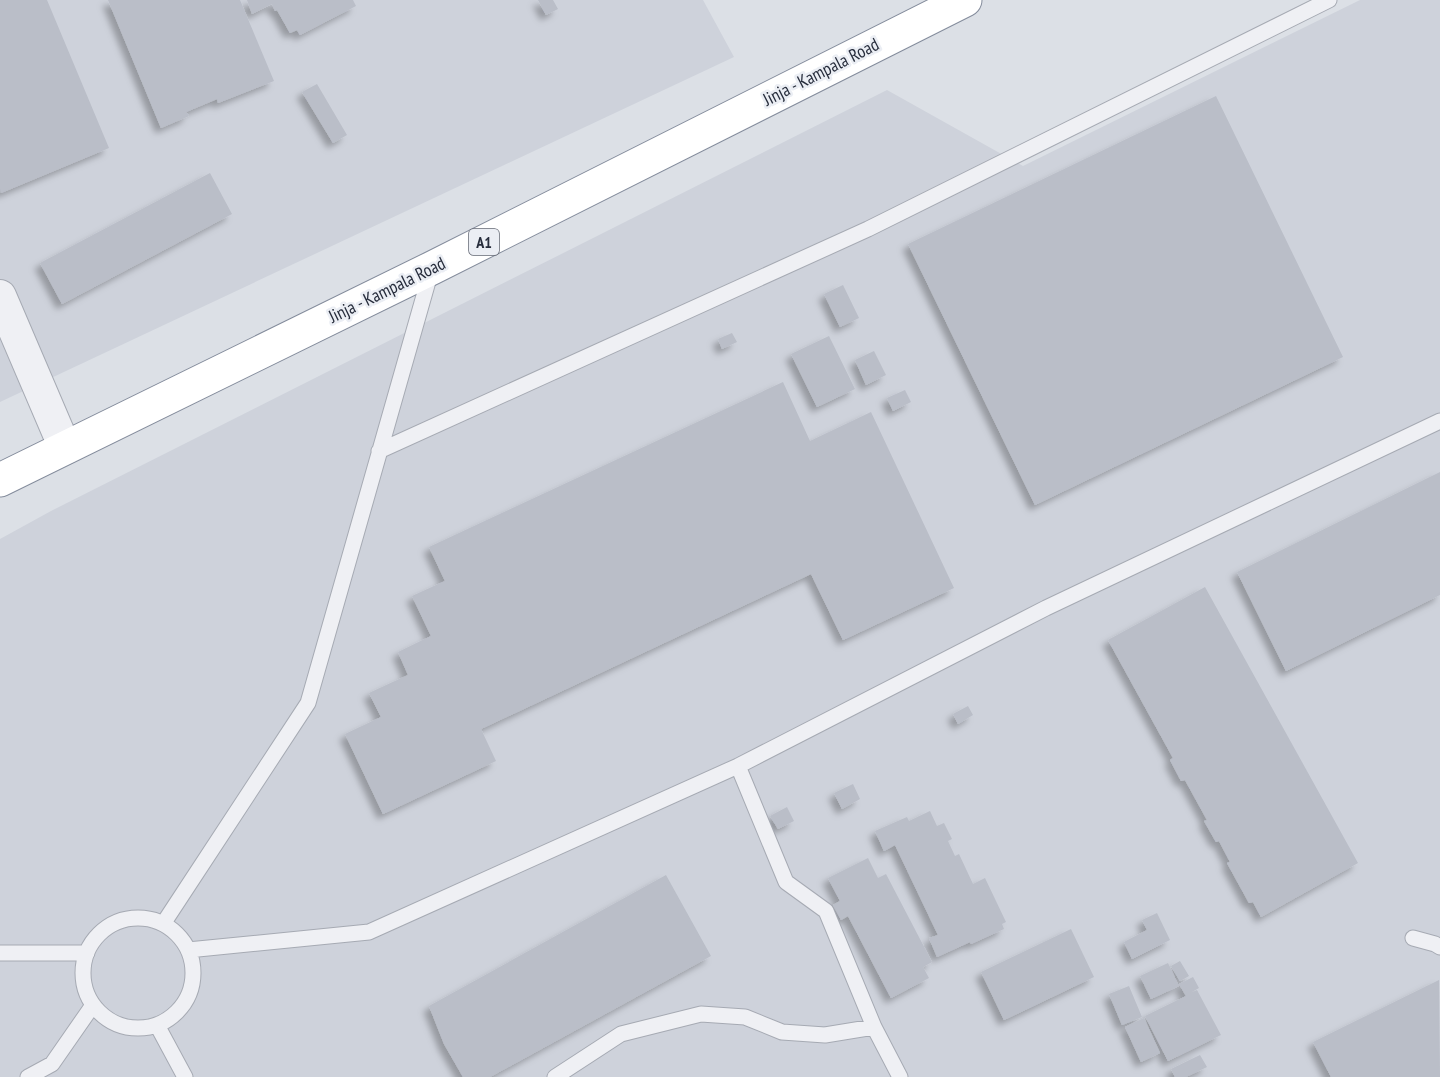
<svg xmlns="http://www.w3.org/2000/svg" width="1440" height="1077" font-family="'PT Sans Narrow',sans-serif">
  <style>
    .built { fill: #ced2db }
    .building { fill: #babec8; filter: url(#shadow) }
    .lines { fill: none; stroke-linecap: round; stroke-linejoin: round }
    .lane-casing { stroke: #a6aab3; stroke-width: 17 }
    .street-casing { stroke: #a6aab3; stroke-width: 34 }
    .highway-casing { stroke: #848c9c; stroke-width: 35 }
    .lane { stroke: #eff0f4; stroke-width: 15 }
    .street { stroke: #eff0f4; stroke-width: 32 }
    .highway { stroke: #fff; stroke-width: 33 }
    .labels { text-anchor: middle; stroke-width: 5; stroke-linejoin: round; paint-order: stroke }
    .shield { fill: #ebeef4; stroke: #626773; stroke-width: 1.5 }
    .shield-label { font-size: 16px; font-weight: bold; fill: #272d3c }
    .street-label { font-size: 18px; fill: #272d3c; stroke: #ebeef4 }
  </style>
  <defs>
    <filter id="shadow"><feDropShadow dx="-5.5" dy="5.5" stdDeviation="3" flood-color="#0004"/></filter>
  </defs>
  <rect width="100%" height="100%" fill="#dce0e6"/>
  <!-- built -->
  <path class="built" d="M0 0H703L734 57 0 402Z
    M1360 0H1440V1077H0V539L51 511 887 90 1023 166Z"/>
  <!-- building -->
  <path class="building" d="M0 0H47L109 148 1 193 0 189Z
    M108 0H240L274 81 218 103 217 99 186 112 189 116 161 128Z
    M247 0H353L356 6 300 35 297 30 290 33 277 10 275 11 272 4 252 14Z
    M538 0H553L558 9 546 15Z
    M317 84 347 135 333 143 302 92Z
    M1216 96 1343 357 1035 505 908 244Z
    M210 173 232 214 62 304 40 263Z
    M843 285 859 318 840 327 824 294Z
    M732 333 737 342 722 349 718 339Z
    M829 336 855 389 817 407 791 354Z
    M874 351 886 375 866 385 855 360Z
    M783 382 810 441 871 412 954 588 843 640 811 574 481 729 496 761 383 814 345 734 381 717 369 693 408 675 398 652 431 636 412 596 445 581 429 547Z
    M905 390 911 402 893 411 887 398Z
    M1440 472V595L1286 671 1237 572Z
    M1205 587 1358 863 1261 917 1253 902 1249 903 1227 863 1230 862 1219 841 1216 842 1204 821 1207 820 1185 780 1181 781 1170 760 1173 758 1108 640Z
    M968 706 973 715 958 724 953 714Z
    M853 784 860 799 842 809 834 793Z
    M787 807 794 821 778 829 770 816Z
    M930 811 937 826 944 823 952 839 948 841 955 856 959 854 973 884 985 878 1006 922 1002 924 1004 929 971 944 970 942 937 957 929 938 938 935 895 845 884 851 875 831 907 817 909 821Z
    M868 858 878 878 886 874 932 962 923 967 929 978 891 998 848 916 841 920 833 905 840 901 828 878Z
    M666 875 711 956 490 1077H463L444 1044 429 1006Z
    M1157 913 1170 940 1132 959 1124 942 1147 930 1142 920Z
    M1071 929 1094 977 1004 1020 981 972Z
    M1180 961 1189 976 1180 981 1171 966Z
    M1168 963 1179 986 1151 999 1140 976Z
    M1193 977 1199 988 1190 993 1197 990 1221 1035 1168 1061 1145 1016 1186 996 1179 984Z
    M1439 980 1440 1077H1331L1313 1042Z
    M1129 986 1142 1017 1122 1025 1109 994Z
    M1144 1018 1160 1053 1141 1062 1125 1027Z
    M1200 1055 1207 1067 1186 1077H1175L1171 1069Z"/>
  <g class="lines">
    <defs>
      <path id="lane" d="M379 451 868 229 1329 0
        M738 766 786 882 826 911 874 1027 900 1077
        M83 973a55 55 0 1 1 110 0a55 55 0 1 1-110 0Z
        M163 924 308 703 431 271
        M1413 938 1435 944 1440 947
        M188 950 369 932 738 766 1046 608 1440 421
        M0 953H87
        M157 1025 185 1077
        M28 1077 52 1064 93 1005
        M555 1077 621 1034 701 1014 745 1017 782 1032 825 1035 874 1027"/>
      <path id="street" d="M0 296 65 448"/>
      <path id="highway" d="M0 480 432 268 965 0"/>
    </defs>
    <!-- lane casing -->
    <use href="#lane" class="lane-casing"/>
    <!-- street casing -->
    <use href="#street" class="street-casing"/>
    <!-- highway casing -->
    <use href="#highway" class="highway-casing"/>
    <!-- lane -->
    <use href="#lane" class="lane"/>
    <!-- street -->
    <use href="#street" class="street"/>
    <!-- highway -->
    <use href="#highway" class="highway"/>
  </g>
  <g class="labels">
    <!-- shield labels -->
    <rect class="shield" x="469" y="229" width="30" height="26" rx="4.5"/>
    <g class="shield-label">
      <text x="484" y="248">A1</text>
    </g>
    <!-- street labels -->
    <g class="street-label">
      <text transform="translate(821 72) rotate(-27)" y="6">Jinja - Kampala Road</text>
      <text transform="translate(387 290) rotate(-26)" y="6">Jinja - Kampala Road</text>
    </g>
  </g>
</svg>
